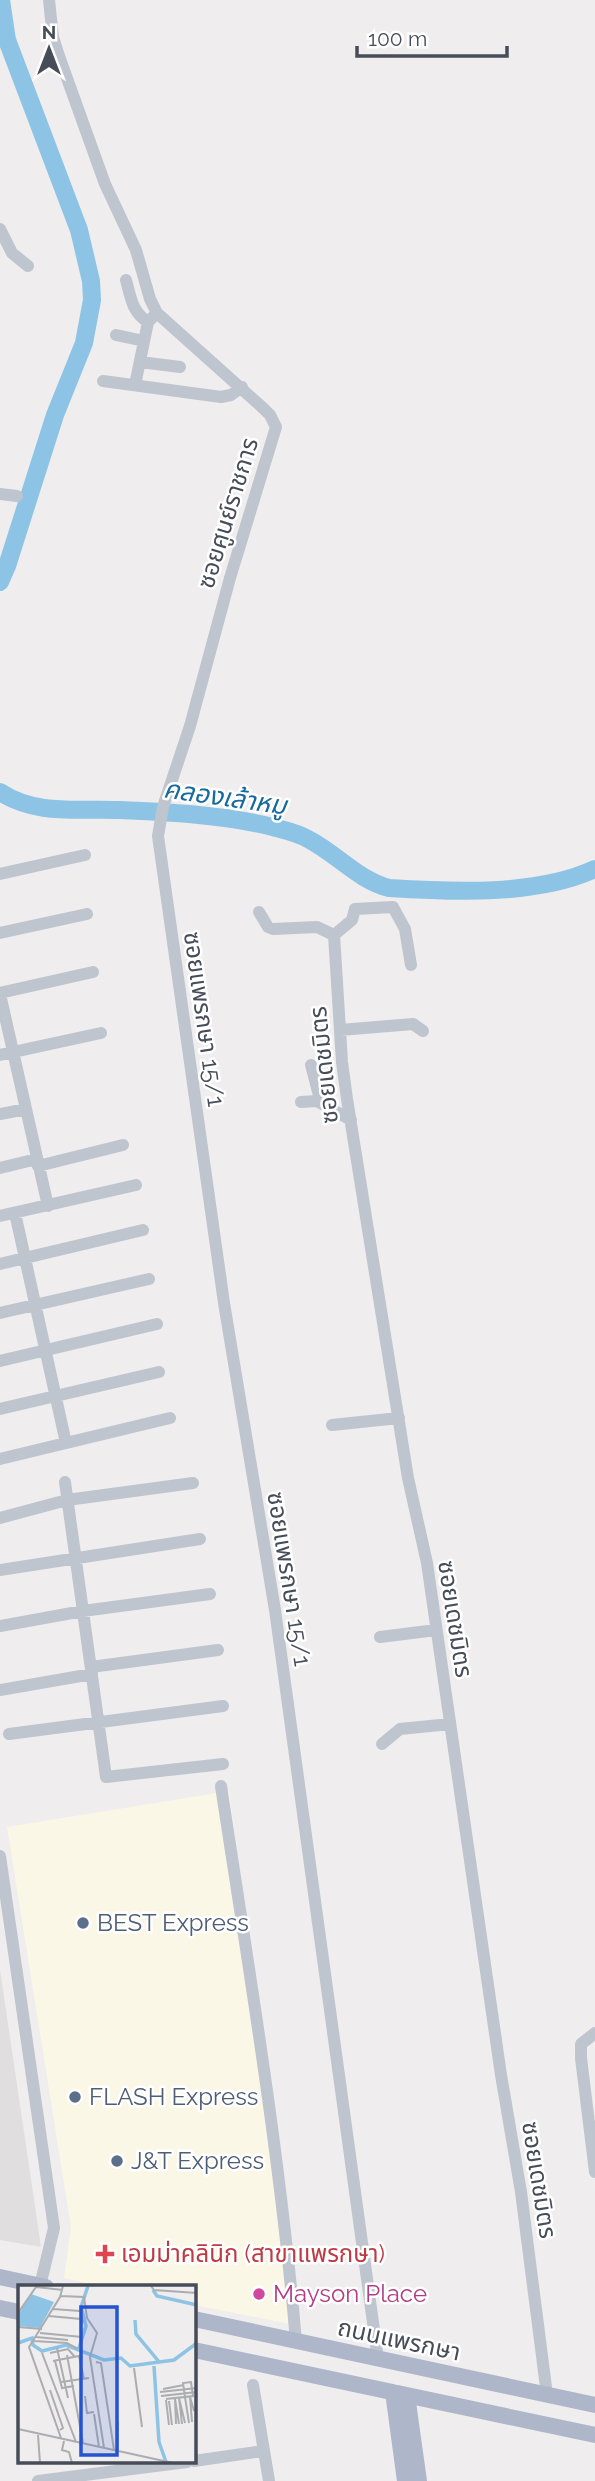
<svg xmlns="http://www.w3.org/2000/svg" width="595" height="2481" font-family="Raleway,'Noto Sans Thai',sans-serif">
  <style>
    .commercial { fill: #faf7e6 }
    .education { fill: #e0dede }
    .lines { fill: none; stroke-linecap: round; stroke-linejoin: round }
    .river { stroke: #8dc4e5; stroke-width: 18 }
    .minor { stroke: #bec5ce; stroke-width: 12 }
    .major { stroke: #aeb7ca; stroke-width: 16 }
    .service-dot { fill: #5c6f8a; stroke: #fff; stroke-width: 2.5 }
    .health-dot { fill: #e0444e; stroke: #fff; stroke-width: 2.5 }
    .hotel-dot { fill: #d1479c; stroke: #fff; stroke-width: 2.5 }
    .labels { text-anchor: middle; stroke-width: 5; stroke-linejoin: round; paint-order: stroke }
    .street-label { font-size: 24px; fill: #464d58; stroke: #fff }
    .service-label { font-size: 24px; fill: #4e5e75; stroke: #fff; text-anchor: start }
    .health-label { font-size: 24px; fill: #be3a42; stroke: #fff; text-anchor: start }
    .hotel-label { font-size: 24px; fill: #b23c85; stroke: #fff; text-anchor: start }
    .water-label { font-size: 26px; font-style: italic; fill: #166a9c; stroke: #fff }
    .inset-river { fill: none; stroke: #8dc4e5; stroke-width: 3.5 }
    .inset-road { fill: none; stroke: #abadb1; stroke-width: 2 }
    .view { fill: #2654d0; fill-opacity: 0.15; stroke: #2654d0; stroke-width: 3.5 }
    .inset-edge { fill: none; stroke: #464d58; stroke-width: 3.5 }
  </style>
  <rect width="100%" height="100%" fill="#efeded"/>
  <!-- commercial -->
  <path class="commercial" d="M229 1791 301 2326 194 2305V2287H105L64 2278 71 2227 7 1827Z"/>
  <!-- education -->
  <path class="education" d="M0 1970 41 2247 0 2240Z"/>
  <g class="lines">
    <!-- river -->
    <path class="river" d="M0 582 7 566 55 415 84 343 92 300 91 281 79 230 7 40 1 0
      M0 792C36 816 79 808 119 810 169 812 224 815 273 827 284 830 298 833 308 839 337 854 358 880 389 888 453 892 537 896 595 869"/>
    <!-- minor -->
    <path class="minor" d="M49 0 53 37 59 56 105 184 136 250 150 299 157 313 263 408 270 415 276 427 230 578 190 726 163 807 158 836 224 1303 275 1610 378 2359
      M0 229 12 253 28 266
      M126 280C131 298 132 312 148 322
      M116 335 144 341
      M140 362 180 367
      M103 381 221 397 231 395 242 387
      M135 385 148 322 157 313
      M0 494 17 496
      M0 874 85 855
      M259 912 268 927 273 929 317 927 334 935 342 1062 347 1099 408 1478 427 1563 501 2075 521 2192 547 2395
      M0 933 87 914
      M334 935 352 920 355 909 393 907 405 929 411 965
      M0 993 93 972
      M0 994 48 1206
      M340 1030 413 1024 423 1031
      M0 1055 101 1033
      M311 1065 321 1103
      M301 1102 317 1101 351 1120
      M0 1114 26 1109
      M38 1166 123 1145
      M0 1168 37 1159
      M15 1213 66 1443
      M0 1216 136 1185
      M0 1264 143 1230
      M0 1313 149 1279
      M0 1361 157 1324
      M0 1409 159 1372
      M332 1425 399 1418
      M0 1459 170 1418
      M65 1482 106 1777 223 1764
      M0 1518 67 1500 193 1483
      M0 1570 200 1539
      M0 1626 83 1611 210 1594
      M380 1637 436 1630
      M91 1667 218 1650
      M0 1690 92 1674
      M9 1734 223 1706
      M382 1744 400 1729 450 1724
      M221 1786C249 1970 280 2155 296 2341
      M0 1856 54 2228 40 2286
      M595 2033 581 2044V2058L595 2172
      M253 2385 269 2481
      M194 2461 263 2451
      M38 2481 187 2462"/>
    <!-- major -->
    <path class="major" d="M0 2277 46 2287
      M0 2308 19 2312
      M194 2319 595 2405
      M194 2350 595 2435
      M393 2392 405 2481
      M407 2395 419 2481"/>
  </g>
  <!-- markers -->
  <g class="service-dot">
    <circle cx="83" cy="1923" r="7"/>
    <circle cx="75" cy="2097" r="7"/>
    <circle cx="117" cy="2161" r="7"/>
  </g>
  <path class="health-dot" d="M101.5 2243.5h7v7h7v7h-7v7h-7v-7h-7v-7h7z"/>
  <circle class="hotel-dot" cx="259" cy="2294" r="7"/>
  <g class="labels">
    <!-- street labels -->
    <g class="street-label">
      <text transform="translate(228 513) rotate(-73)" y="8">ซอยศูนย์ราชการ</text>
      <text transform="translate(204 1019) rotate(82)" y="8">ซอยแพรกษา 15/1</text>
      <text transform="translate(324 1065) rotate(-96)" y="8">ซอยเดชมิตร</text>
      <text transform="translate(289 1579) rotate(81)" y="8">ซอยแพรกษา 15/1</text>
      <text transform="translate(455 1619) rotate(81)" y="8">ซอยเดชมิตร</text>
      <text transform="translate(539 2180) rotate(81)" y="8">ซอยเดชมิตร</text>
      <text transform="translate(399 2340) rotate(12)" y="8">ถนนแพรกษา</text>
    </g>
    <!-- service labels -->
    <g class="service-label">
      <text x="97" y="1931">BEST Express</text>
      <text x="89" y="2105">FLASH Express</text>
      <text x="131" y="2169">J&amp;T Express</text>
    </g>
    <!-- health labels -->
    <g class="health-label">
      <text x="121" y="2262">เอมม่าคลินิก (สาขาแพรกษา)</text>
    </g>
    <!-- hotel labels -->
    <g class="hotel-label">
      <text x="273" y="2302">Mayson Place</text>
    </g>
    <!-- water labels -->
    <g class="water-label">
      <text transform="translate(225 797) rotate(8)" y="9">คลองเล้าหมู</text>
    </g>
  </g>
  <!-- overview -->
  <g transform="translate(18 2285)">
    <rect width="178" height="178" fill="#efeded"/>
    <path d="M13 9 36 17 22 43 0 41V30Z" fill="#8dc4e5"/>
    <path class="inset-river" d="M135 5 139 11 179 20M117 35 118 49 142 78M0 58 14 53 15 60 24 66 48 60 86 75 103 73 112 81 156 75 179 58M60 66 68 41 63 22 70 1M136 81 141 157 148 177"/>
    <path class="inset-road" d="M133 1 136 5 179 8M43 11 66 12 69 33 79 48 72 72 86 163M35 24 62 26M0 28 18 2 45 5M31 31 63 34 65 38M0 42 24 44M22 48 64 52M18 52 50 55M16 56 49 58 60 64M39 63 50 113M24 68 58 157M32 68 50 64 57 72M49 70 65 158M35 76 61 71 66 94M37 76 44 103 56 101M78 77 83 78 96 165M116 83 124 142M43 97 71 93M145 104 166 100M32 105 45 143 42 145M142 107 179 103M67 111 69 128 76 127M143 111 179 107M167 112 171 138M148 114 175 111 173 97 165 98 167 112M148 115 151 140M151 116 154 140M76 129 81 162M100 137V166M174 137 172 112 176 126M158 139 157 114 161 139M164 139 161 113 167 138M0 144 155 178M20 150 22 178M43 153 11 62 42 12 45 1M46 156 44 165 51 167 54 178"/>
    <path class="view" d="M63 22H99V170H63Z"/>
    <rect width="178" height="178" class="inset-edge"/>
  </g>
  <!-- north arrow -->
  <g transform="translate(49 49)" stroke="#ffffff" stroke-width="5" paint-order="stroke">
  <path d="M0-5L12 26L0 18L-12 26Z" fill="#464d58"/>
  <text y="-10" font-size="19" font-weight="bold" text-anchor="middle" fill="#464d58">N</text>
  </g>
  <!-- scale -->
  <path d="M357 46v10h150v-10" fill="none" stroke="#464d58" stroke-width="3.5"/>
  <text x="368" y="46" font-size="21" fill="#464d58" stroke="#ffffff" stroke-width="5" paint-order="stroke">100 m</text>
</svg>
